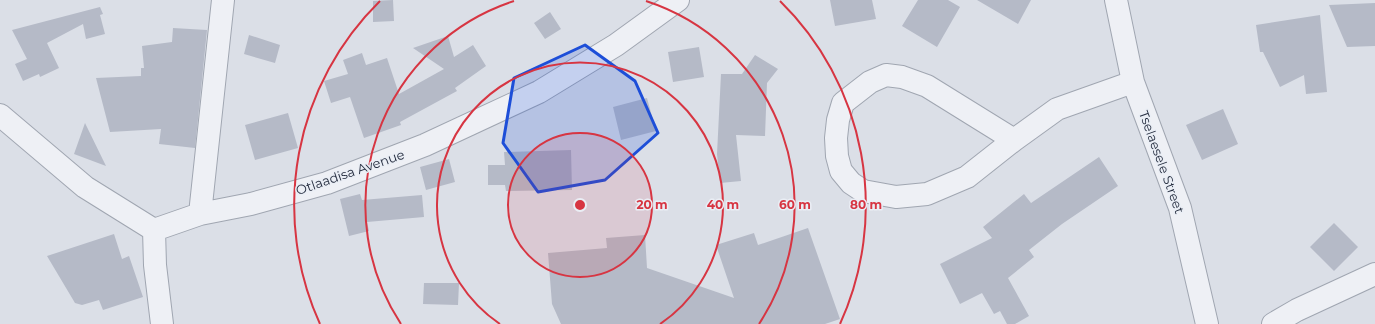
<svg xmlns="http://www.w3.org/2000/svg" width="1375" height="324" font-family="Montserrat,sans-serif">
  <style>
    .building { fill: #b5bac7 }
    .lines { fill: none; stroke-linecap: round; stroke-linejoin: round }
    .minor-casing { stroke: #a0a6b1; stroke-width: 24 }
    .minor { stroke: #eef0f5; stroke-width: 22 }
    .marked { fill: #1d4ed8; fill-opacity: 0.2; stroke: #1d4ed8; stroke-width: 3; stroke-linejoin: round }
    .ring { fill: none; stroke: #d73542; stroke-width: 2 }
    .labels { text-anchor: middle; stroke-width: 3; stroke-linejoin: round; paint-order: stroke }
    .street-label { font-size: 13px; fill: #242c3e; stroke: #eaeef5 }
    .centre { fill: #d73542; stroke: #eaeef5; stroke-width: 2 }
    .ring-label { font-size: 12px; text-anchor: middle; font-weight: bold; fill: #d73542; stroke: #eaeef5; stroke-width: 3; stroke-linejoin: round; paint-order: stroke }
  </style>
  <rect width="100%" height="100%" fill="#dbdfe7"/>
  <!-- building -->
  <path class="building" d="M393 0 394 21 373 22V1Z
    M830 0H872L876 19 835 26Z
    M918 0H948L960 7 937 47 902 26Z
    M977 0H1031L1018 24Z
    M1375 3V46L1347 47 1329 5Z
    M100 7 103 14 100 15 105 34 86 39 83 24 47 43 59 68 40 77 39 74 23 81 15 64 27 59 12 30Z
    M550 12 561 29 545 39 534 23Z
    M1320 15 1327 92 1306 94 1304 75 1280 87 1263 52H1260L1256 25Z
    M173 28 207 30 195 148 159 144 161 129 110 132 96 78 141 76V68H144L142 46 172 42Z
    M249 35 280 45 275 63 244 54Z
    M448 36 454 57 473 45 486 66 455 88 457 91 400 122 401 125 364 138 350 97 331 103 324 81 348 74 343 60 362 53 366 65 387 58 399 94 444 69 413 48Z
    M699 47 704 77 673 82 668 52Z
    M755 55 778 69 767 83 765 136 736 135 741 181 720 183 717 154 721 74H742Z
    M647 98 656 131 621 140 613 107Z
    M1223 109 1238 144 1202 160 1186 125Z
    M288 113 298 148 255 160 245 125Z
    M85 123 106 166 74 154Z
    M571 150 572 190 506 191 505 185H488V165H505L504 152Z
    M1099 157 1118 186 1062 224 1029 250 1034 257 1008 278 1029 316 1015 324H1007L1000 311 994 314 982 293 960 304 940 264 992 238 983 227 1024 194 1031 203Z
    M449 159 455 182 426 190 420 167Z
    M360 194 362 200 422 195 424 217 367 222 369 231 349 236 340 199Z
    M1334 223 1358 247 1334 271 1310 247Z
    M808 228 840 319 825 324H561L552 304 548 253 607 248 606 238 645 235 647 268 734 298 716 245 754 233 758 245Z
    M114 234 122 259 129 256 143 297 103 310 99 300 82 305 75 303 47 256Z
    M424 283H459L458 305 423 304Z"/>
  <g class="lines">
    <defs>
      <path id="minor" d="M1116 0 1133 82 1180 208 1207 324
        M0 115 85 187 154 230 200 214 251 204 327 183 425 145 539 92 616 45 678 0
        M1014 140 927 86 902 77 886 75 870 82 843 103 838 120 836 138 837 156 841 171 851 183 863 191 896 197 927 194 967 177 1014 140 1057 109 1133 82
        M200 214 223 0
        M154 230 155 265 162 324
        M1273 324 1297 310 1375 274"/>
    </defs>
    <!-- minor casing -->
    <use href="#minor" class="minor-casing"/>
    <!-- minor -->
    <use href="#minor" class="minor"/>
  </g>
  <!-- marked area -->
  <path class="marked" d="M585 45 635 81 658 133 605 180 538 192 503 143 514 78Z"/>
  <!-- distance rings -->
  <circle cx="580" cy="205" r="72" fill="#d73542" fill-opacity=".12"/>
  <g class="ring">
    <circle cx="580" cy="205" r="72"/>
    <path d="M500 324A143 143 0 1 1 660 324"/>
    <path d="M401 324A215 215 0 0 1 514 1M646 1A215 215 0 0 1 759 324"/>
    <path d="M320 324A286 286 0 0 1 380 1M780 1A286 286 0 0 1 840 324"/>
  </g>
  <g class="labels">
    <!-- street labels -->
    <g class="street-label">
      <text transform="translate(1162 162) rotate(70)" y="5">Tselaesele Street</text>
      <text transform="translate(350 172) rotate(-19)" y="5">Otlaadisa Avenue</text>
    </g>
  </g>
  <circle cx="580" cy="205" r="6" class="centre"/>
  <g class="ring-label">
    <text x="652" y="209">20 m</text>
    <text x="723" y="209">40 m</text>
    <text x="795" y="209">60 m</text>
    <text x="866" y="209">80 m</text>
  </g>
</svg>
